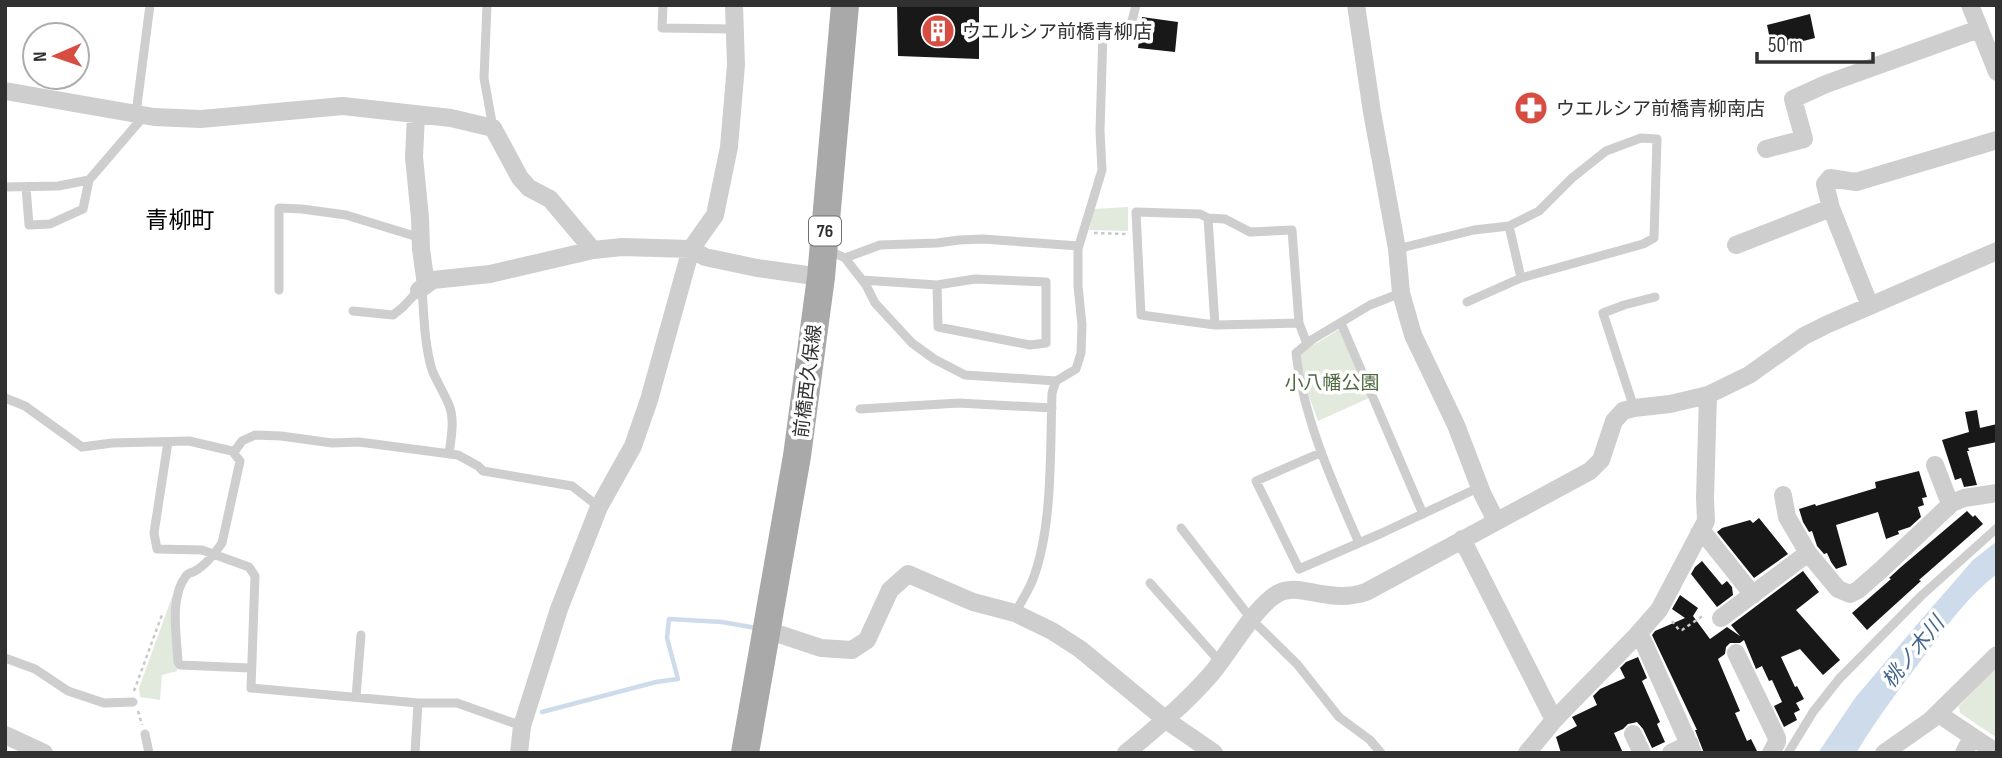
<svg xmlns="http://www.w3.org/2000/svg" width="2002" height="758" font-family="'Sofia Sans Condensed','Noto Sans JP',sans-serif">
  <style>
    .green { fill: #e2e9dd }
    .water { fill: #cedbea }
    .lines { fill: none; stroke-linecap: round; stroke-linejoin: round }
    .stream { stroke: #cedbea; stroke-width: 4.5 }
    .building { fill: #181818 }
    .path { stroke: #c8c8c8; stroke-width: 2.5; stroke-dasharray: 3.5 3.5; stroke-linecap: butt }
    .service { stroke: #cecece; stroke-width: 9 }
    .minor { stroke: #cecece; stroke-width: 18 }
    .primary { stroke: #a9a9a9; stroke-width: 28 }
    .labels { text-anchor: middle; stroke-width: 7; stroke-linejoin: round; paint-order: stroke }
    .shield { fill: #fff; stroke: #6f6f6f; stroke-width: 2 }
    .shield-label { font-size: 18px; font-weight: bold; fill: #313131 }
    .poi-label { font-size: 19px; fill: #313131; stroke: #fff; text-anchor: start }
    .street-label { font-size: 19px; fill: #313131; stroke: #fff }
    .park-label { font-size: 19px; fill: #4e6941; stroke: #fff }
    .water-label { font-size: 21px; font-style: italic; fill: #44668d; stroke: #fff }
    .quarter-label { font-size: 23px; fill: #000; stroke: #fff }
  </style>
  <rect width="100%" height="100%" fill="#fff"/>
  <!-- green -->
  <path class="green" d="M1128 207V231L1089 230 1094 209Z
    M1340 329 1369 398 1318 421 1307 391 1300 353Z
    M172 597 177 671 162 675 160 700 140 697 139 688Z
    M1997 667V738L1960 713 1959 706Z"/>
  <!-- water -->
  <path class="water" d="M1997 541V574C1969 595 1949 623 1928 651 1903 684 1878 717 1856 753H1818L1855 698 1920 621 1973 560Z"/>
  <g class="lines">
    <!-- stream -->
    <path class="stream" d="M542 712 656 682 678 679 667 638 669 619 722 622 756 628"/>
  </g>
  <!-- building -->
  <path class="building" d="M897 5H979V59L898 56Z
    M1810 14 1815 38 1772 49 1767 25Z
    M1142 17 1178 22 1175 52 1138 48Z
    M1977 410 1980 428 1997 424V442L1968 448 1969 451H1967L1977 485 1964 487 1961 478 1955 480 1942 440 1969 432 1965 412Z
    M1919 471 1927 497 1922 498 1924 505 1918 507 1921 517 1910 527 1898 531 1899 534 1886 539 1878 512 1836 525 1847 565 1836 569 1831 562 1827 553 1824 554 1817 546 1812 531 1809 532 1803 522 1799 509 1815 504 1816 506 1876 488 1875 482Z
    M1967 511 1973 517 1975 515 1983 524 1919 580 1921 581 1867 630 1852 613 1891 579 1889 578 1901 567Z
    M1759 518 1788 554 1754 578 1717 532 1722 528 1750 520 1753 523Z
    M1702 561 1722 585 1727 581 1732 587 1733 595 1717 607 1691 574 1695 567Z
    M1803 571 1819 592 1796 610 1840 660 1823 675 1800 649 1781 657 1795 687 1797 686 1804 699 1796 703 1800 710 1794 713 1797 720 1784 727 1774 706 1782 702 1772 680 1769 681 1762 666 1756 669 1744 640 1740 643H1730L1726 647 1725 654 1718 659 1740 711 1735 713 1747 741 1751 739 1758 753H1704L1695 730H1697L1652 635 1655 631 1685 618 1672 609 1680 595 1698 608 1693 616 1710 639 1727 627 1740 636 1731 625Z
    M1638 657 1647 678 1642 681 1660 722 1657 724 1665 742 1652 748 1643 729 1637 722 1633 723 1628 724 1623 729 1614 733 1623 753H1561L1556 737 1577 726 1572 717 1597 705 1593 696 1600 689 1625 678 1620 668 1626 662Z"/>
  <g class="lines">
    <!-- path -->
    <path class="path" d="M1094 233 1126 234
      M1672 621 1679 630H1682L1704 615
      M134 691 163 612
      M138 711 142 725"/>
    <!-- service -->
    <path class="service" d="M487 5 484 78 493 128
      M663 5 662 28 734 29
      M136 113 150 5
      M5 187 58 186 89 180 144 116
      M26 187 29 225 50 224 83 209 89 180
      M1208 218 1215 325
      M1509 226 1521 278
      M1397 249 1474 230 1509 226 1539 211 1572 178 1606 151 1641 138 1657 139 1654 238 1643 244 1521 278 1467 302
      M828 250 845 258 866 285 875 303 912 343 934 359 965 375 1056 381
      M845 258 880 245 937 243 959 240 983 239 1079 246
      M862 280 937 285 975 279 1046 282V343L1030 345 938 327 937 285
      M422 288C424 315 424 343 432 370 437 382 444 393 449 405 455 419 451 439 449 454
      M279 290V208L302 209 346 215 421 238
      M353 311 393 315 403 307 419 290
      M1299 323 1292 230 1250 232 1225 219 1208 218 1200 214 1136 212 1141 315 1215 325 1299 323 1307 344
      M1341 323 1423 514
      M5 398 25 406 82 447 112 443 189 441 232 451 240 461 222 543C215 553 206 565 195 571 188 575 192 570 186 576 169 597 177 637 178 662L180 665 250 668
      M1634 408 1603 313 1624 305 1655 297
      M860 409 959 403 1052 408
      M168 442 154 533 157 549 202 550 249 567 255 576 251 688 418 703H457L522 726
      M234 452 242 441 255 435 281 436 332 443 359 442 458 455 478 466 483 471 572 486 599 507
      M1320 453 1256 481 1299 569 1382 533 1480 487
      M1181 528 1252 620 1297 664 1339 717 1370 740 1381 753
      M1359 543C1332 481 1304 420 1296 353L1313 339 1370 305 1401 293
      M1150 583 1220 662
      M1015 613C1021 602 1029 590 1033 579 1053 527 1050 449 1052 393L1056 381 1076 369 1081 353 1082 325 1078 286V249L1102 170 1100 131 1103 32 1106 30H1125L1131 25 1136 5
      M5 658 35 669 68 691 104 703 133 702
      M356 697 361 635
      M145 734 149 753
      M415 753 418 703
      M1788 753 1813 712 1839 679 1921 596 1997 528"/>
    <!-- minor -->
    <path class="minor" d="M1356 5 1372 112 1397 249 1401 293 1413 335 1456 425 1482 493 1496 521
      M1970 5 1997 72
      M5 91 154 117 201 119 343 106 451 118 493 128 520 178 529 188 550 199 593 250 622 247 691 249 705 257 757 268 821 277
      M416 115 414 157 420 218 421 249 426 285
      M1766 149 1804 139 1793 99 1826 84 1979 29
      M1736 245 1831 208
      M419 290 433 280 490 274 593 250
      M1870 306 1831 208 1825 184 1830 178 1856 182 1997 140
      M1935 465 1947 496 1952 503
      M1783 495 1787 517 1808 553 1838 589 1850 594 1858 590 1882 569 1952 503 1964 498 1997 493
      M1699 533 1706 536 1753 595
      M1462 539 1554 720
      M1721 618 1808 553
      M767 630 821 648 852 650 867 640 890 590 908 574 973 602 1015 613 1052 631 1080 649 1166 720 1214 753
      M1637 635 1643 641 1693 753
      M1736 653 1777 738V742L1771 753
      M1939 713 1946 719 1997 753
      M1633 734 1642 753
      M5 735 44 753
      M519 753 522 726 559 609 599 507 633 446 649 400 691 249 715 215 729 147 736 65 734 5
      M1126 753C1156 728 1186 703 1212 673 1229 653 1259 600 1281 592 1296 586 1314 594 1329 595 1342 597 1354 596 1366 592L1590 471 1601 460 1614 421 1623 411 1634 408 1670 404 1708 395
      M1527 753 1554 720 1637 635 1659 610 1706 521 1705 498 1708 395 1749 375 1804 336 1828 324 1997 251
      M1671 753 1690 744
      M1884 753 1931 720 1997 655
      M1964 753 1972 737"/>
    <!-- primary -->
    <path class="primary" d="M745 753 797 456 821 277 845 5"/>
  </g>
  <!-- icons -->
  <defs>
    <symbol id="building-disc" viewBox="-11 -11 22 22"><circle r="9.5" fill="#d84d42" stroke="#fff"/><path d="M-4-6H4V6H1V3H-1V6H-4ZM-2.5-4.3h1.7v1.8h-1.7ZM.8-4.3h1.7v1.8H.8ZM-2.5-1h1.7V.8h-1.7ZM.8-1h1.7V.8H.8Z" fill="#fff"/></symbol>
    <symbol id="pharmacy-disc" viewBox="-11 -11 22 22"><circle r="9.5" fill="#d84d42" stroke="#fff"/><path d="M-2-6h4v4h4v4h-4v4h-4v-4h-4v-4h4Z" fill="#fff"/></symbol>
  </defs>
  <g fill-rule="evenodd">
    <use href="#building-disc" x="919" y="12" width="38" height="38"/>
    <use href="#pharmacy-disc" x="1512" y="89" width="38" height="38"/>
  </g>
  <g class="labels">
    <!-- shield labels -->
    <rect class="shield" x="809" y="216.5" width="32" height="29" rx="5"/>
    <g class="shield-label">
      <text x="825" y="237">76</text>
    </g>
    <!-- poi labels -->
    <g class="poi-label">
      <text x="962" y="38">ウエルシア前橋青柳店</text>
      <text x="1556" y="115">ウエルシア前橋青柳南店</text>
    </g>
    <!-- street labels -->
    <g class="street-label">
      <text transform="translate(807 381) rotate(-83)" y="7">前橋西久保線</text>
    </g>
    <!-- park labels -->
    <g class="park-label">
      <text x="1332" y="389">小八幡公園</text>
    </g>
    <!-- water labels -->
    <g class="water-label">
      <text transform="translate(1913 652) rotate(-51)" y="7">桃ノ木川</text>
    </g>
    <!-- quarter labels -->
    <g class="quarter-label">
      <text x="180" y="228">青柳町</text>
    </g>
  </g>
  <!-- border -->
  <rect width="2002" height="758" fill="none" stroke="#313131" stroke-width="14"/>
  <!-- north arrow -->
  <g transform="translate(56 56) rotate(268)"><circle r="33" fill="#ffffff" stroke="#adadad" stroke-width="2"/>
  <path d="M0-5L12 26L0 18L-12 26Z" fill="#d84d42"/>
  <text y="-10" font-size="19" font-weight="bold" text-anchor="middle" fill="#313131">N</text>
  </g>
  <!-- scale -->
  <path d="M1757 52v10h116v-10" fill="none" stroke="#313131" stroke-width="3.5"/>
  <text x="1768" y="52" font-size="21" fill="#313131" stroke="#ffffff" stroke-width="5" paint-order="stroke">50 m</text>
</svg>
